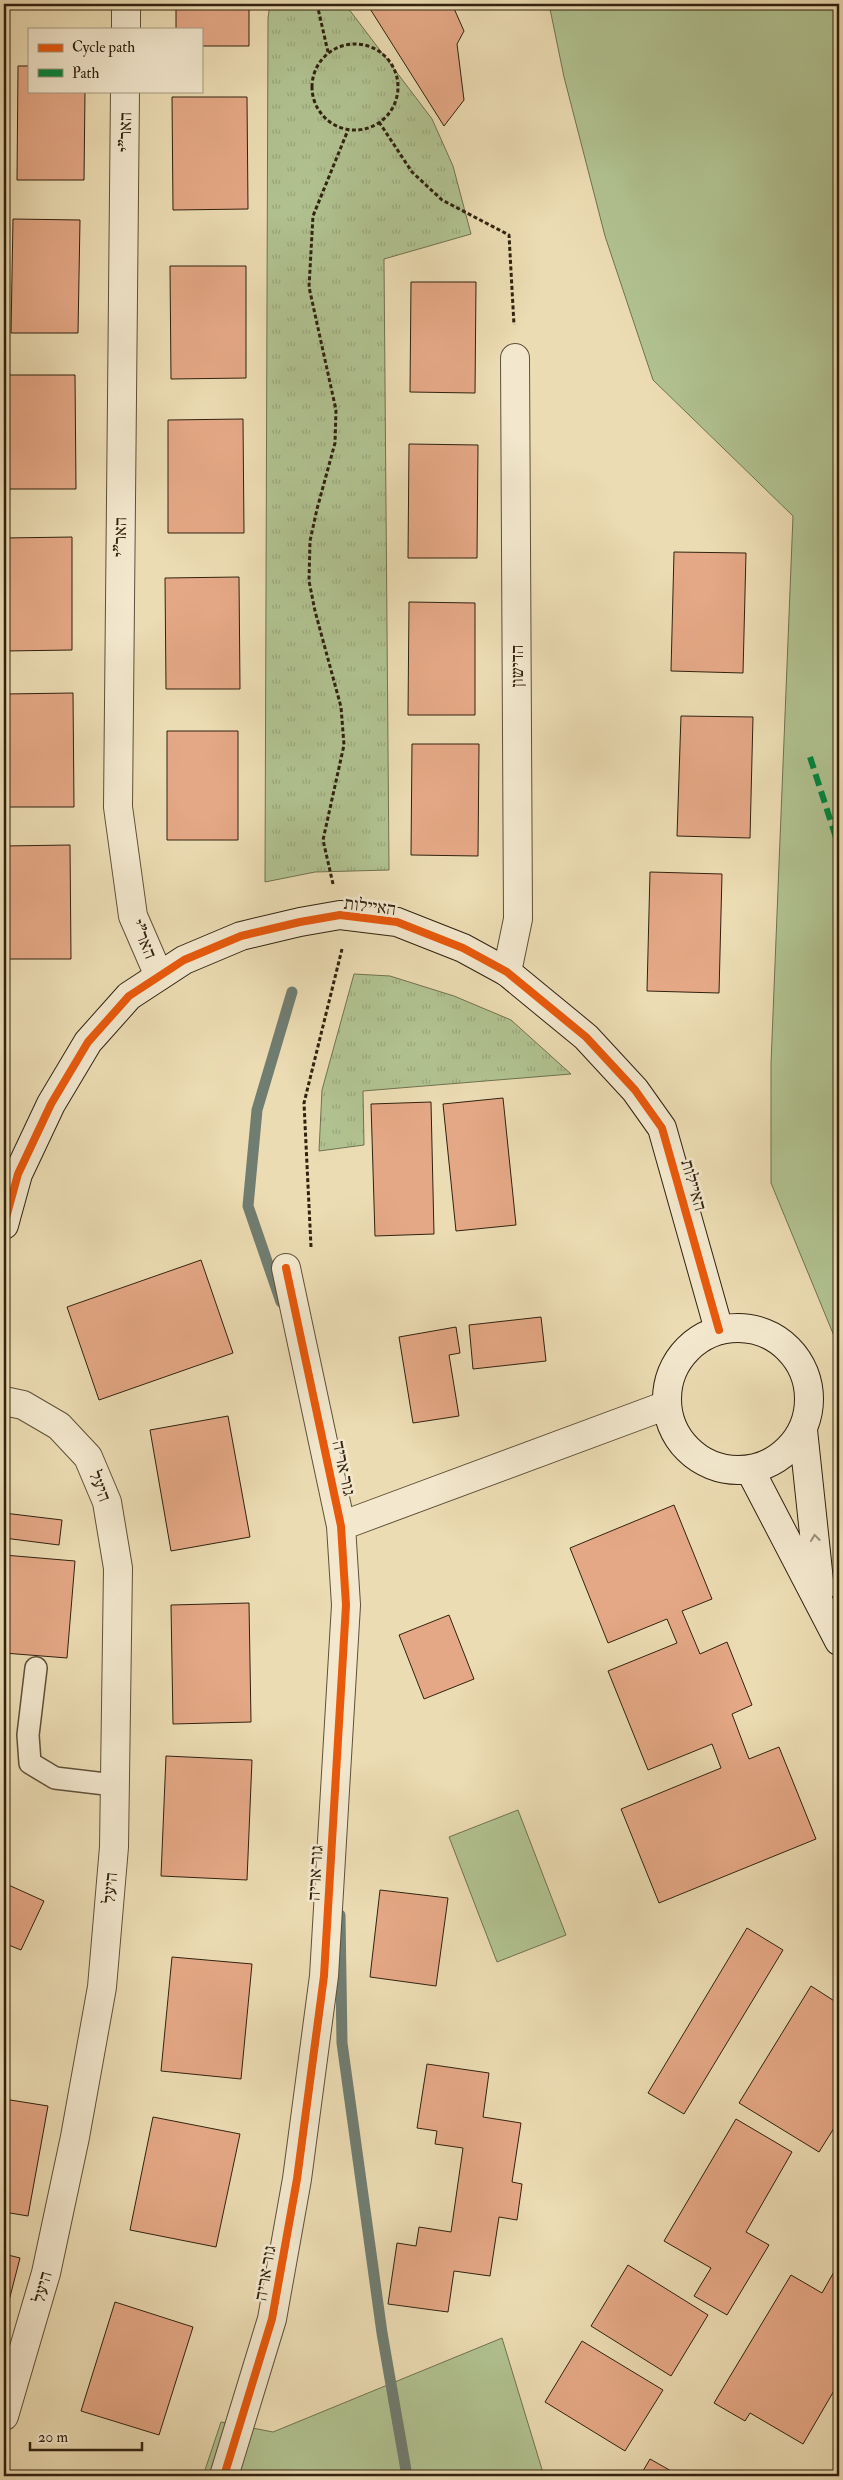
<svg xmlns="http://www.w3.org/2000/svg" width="843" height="2480" font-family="'IM FELL Double Pica','Frank Ruhl Libre',serif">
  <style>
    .grass { fill: #b1c291; stroke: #707250 }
    .park { fill: url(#park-tufts); stroke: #707250 }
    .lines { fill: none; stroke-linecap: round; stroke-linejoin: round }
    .stream { stroke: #707d71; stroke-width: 11 }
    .building { fill: #e5a886; stroke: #30220f }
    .lane-casing { stroke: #5f5038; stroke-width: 24 }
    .street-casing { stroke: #5f5038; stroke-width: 30 }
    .secondary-casing { stroke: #30220f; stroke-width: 30 }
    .path { stroke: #30220f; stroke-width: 3; stroke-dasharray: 4 2.5; stroke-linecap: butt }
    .lane { stroke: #f3e8ce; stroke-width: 21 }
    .street { stroke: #f3e8ce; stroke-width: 28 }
    .secondary { stroke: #f3e8ce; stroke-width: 28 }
    .quiet { stroke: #00873e; stroke-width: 6; stroke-dasharray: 12 6; stroke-linecap: butt }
    .cycleway-casing { stroke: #f3e8ce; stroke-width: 11 }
    .cycleway { stroke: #e8590c; stroke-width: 8 }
    .oneway { stroke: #9b8f78 }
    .labels { text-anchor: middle; stroke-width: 5; stroke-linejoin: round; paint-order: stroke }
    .street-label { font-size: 18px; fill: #30220f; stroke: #f3e8ce }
  </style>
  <defs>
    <pattern id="park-tufts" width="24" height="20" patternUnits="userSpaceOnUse" patternTransform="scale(1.25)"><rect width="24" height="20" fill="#b1c291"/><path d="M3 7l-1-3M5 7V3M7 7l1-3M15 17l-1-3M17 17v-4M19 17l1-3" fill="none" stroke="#99a67c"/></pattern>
  </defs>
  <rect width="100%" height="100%" fill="#ecdcb3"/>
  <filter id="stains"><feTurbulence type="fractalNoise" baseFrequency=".004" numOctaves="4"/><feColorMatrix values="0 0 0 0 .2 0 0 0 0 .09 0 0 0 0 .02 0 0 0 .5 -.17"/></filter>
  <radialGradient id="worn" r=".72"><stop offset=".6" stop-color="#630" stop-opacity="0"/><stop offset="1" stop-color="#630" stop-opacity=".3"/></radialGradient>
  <!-- grass -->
  <path class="grass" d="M549 4H839V1348L771 1183V1064L793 516 653 380 605 236 564 77Z
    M518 1810 566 1935 497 1962 449 1837Z
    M502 2338 544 2476H203L221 2422 273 2432Z"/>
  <!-- park -->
  <path class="park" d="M270 4H345L432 119 453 166 471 234 384 259 389 870 315 872 265 882 268 18Z
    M354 974 390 976 454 996 511 1020 571 1074 363 1091 364 1145 319 1151 322 1090Z"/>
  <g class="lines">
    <!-- stream -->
    <path class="stream" d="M281 1302 248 1206 257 1110 292 992
      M340 1915 342 2043 382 2333 407 2476"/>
  </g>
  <!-- building -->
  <path class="building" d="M176 4H249V46H201V29H176Z
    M367 4H452L464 31 457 44 464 100 444 126Z
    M18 66H29V91H85L84 180H17Z
    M172 97H247L248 209 173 210Z
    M13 219 80 220 78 333H11Z
    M170 266H246V378L171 379Z
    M411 282H476L475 393 410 392Z
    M7 375H75L76 489H8Z
    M243 419 244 533H168V420Z
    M409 444 478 445 477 558H408Z
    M72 537V650L5 651V538Z
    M674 552 746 553 743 673 671 671Z
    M239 577 240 689H166L165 578Z
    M409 602 475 603V715H408Z
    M73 693 74 807H6L5 694Z
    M681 716 753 717 750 838 677 836Z
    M167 731H238V840H167Z
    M412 744H479L478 856 411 855Z
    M70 845 71 959H4V846Z
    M650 872 722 874 719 993 647 991Z
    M503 1098 516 1225 456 1231 443 1104Z
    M431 1102 434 1234 375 1236 371 1104Z
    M201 1260 233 1353 99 1400 67 1307Z
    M541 1317 546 1361 473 1369 469 1325Z
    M456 1327 460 1353 449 1355 459 1416 413 1423 399 1337Z
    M228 1416 250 1537 171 1551 150 1430Z
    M674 1505 712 1599 682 1611 700 1654 727 1642 752 1705 732 1714 749 1759 779 1747 816 1839 659 1903 621 1809 721 1768 712 1744 648 1770 608 1671 677 1643 667 1619 608 1643 570 1548Z
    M4 1513 62 1520 59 1545 4 1538Z
    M4 1555 75 1561 67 1658 4 1653Z
    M249 1603 251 1722 173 1724 171 1605Z
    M449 1615 474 1679 424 1699 399 1635Z
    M166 1756 252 1760 247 1880 161 1876Z
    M4 1883 44 1901 21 1950 6 1944 4 1950Z
    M380 1890 448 1898 436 1986 370 1977Z
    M747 1928 783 1950 684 2114 648 2093Z
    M172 1957 252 1964 241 2079 161 2071Z
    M811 1986 839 2004V2120L819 2152 739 2103Z
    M427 2064 489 2073 483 2117 521 2123 512 2182 522 2184 517 2220 499 2217 490 2276 454 2271 448 2312 388 2304 397 2243 416 2246 419 2227 451 2232 463 2148 435 2144 437 2131 417 2128Z
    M4 2099 48 2106 28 2216 4 2212Z
    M153 2117 240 2134 216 2247 130 2230Z
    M736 2119 792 2152 746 2232 769 2245 727 2315 694 2296 711 2268 664 2241Z
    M4 2254 20 2258 4 2320Z
    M839 2263V2382L803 2444 750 2413 745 2421 714 2403 791 2275 822 2293Z
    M628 2265 708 2315 671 2376 591 2326Z
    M115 2302 193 2327 159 2435 81 2411Z
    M582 2341 663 2390 625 2451 545 2402Z
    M650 2459 680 2476H640Z"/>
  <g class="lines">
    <defs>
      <path id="lane" d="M36 1668 28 1735 30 1763 55 1778 114 1785"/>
      <path id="street" d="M126 29V4
        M125 91 118 807 133 916 159 976
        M507 972 518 919 515 358
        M4 1401 23 1405 59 1426 88 1457 107 1502 118 1568 114 1847 102 1987 75 2137 46 2273 4 2416
        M341 1526 667 1405
        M224 2476 272 2319 297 2179 324 1976 346 1605 341 1526 286 1268"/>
      <path id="secondary" d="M4 1225 18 1174 51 1104 88 1042 129 996 184 960 241 936 300 922 340 915 397 922 463 948 507 972 586 1037 635 1090 662 1128 719 1330
        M667 1399a71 71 0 1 1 142 0a71 71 0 1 1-142 0Z
        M803 1430 820 1590
        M750 1470 839 1641"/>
    </defs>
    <!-- lane casing -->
    <use href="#lane" class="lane-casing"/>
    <!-- street casing -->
    <use href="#street" class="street-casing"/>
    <!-- secondary casing -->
    <use href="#secondary" class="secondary-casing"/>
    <!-- path -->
    <path class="path" d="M317 4 328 52
      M312 87a43 43 0 1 1 86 0a43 43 0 1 1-86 0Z
      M379 122 412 172 442 200 509 235 514 325
      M333 884 323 840 344 745 341 707 315 611 309 581 310 541 317 509 335 443 336 410 309 287 313 216 348 130
      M311 1247 304 1103 342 949"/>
    <!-- lane -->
    <use href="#lane" class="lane"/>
    <!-- street -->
    <use href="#street" class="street"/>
    <!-- secondary -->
    <use href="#secondary" class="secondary"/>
    <!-- quiet -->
    <path class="quiet" d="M810 757 839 847"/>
    <defs>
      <path id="cycleway" d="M4 1225 18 1174 51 1104 88 1042 129 996 184 960 241 936 300 922 340 915 397 922 463 948 507 972 586 1037 635 1090 662 1128 719 1330
        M224 2476 272 2319 297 2179 324 1976 346 1605 341 1526 286 1268"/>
    </defs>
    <!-- cycleway casing -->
    <use href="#cycleway" class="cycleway-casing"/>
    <!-- cycleway -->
    <use href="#cycleway" class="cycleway"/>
  </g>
  <!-- one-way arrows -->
  <defs><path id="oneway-chevron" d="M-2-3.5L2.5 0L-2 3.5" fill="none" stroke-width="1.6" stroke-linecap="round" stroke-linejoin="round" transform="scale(1.25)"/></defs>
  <use class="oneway" href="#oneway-chevron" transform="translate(815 1538) rotate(-96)"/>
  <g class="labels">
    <!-- street labels -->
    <g class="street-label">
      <text transform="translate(125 132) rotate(-89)" y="6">האר"י</text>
      <text transform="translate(120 537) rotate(-89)" y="6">האר"י</text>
      <text transform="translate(517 666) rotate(-90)" y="6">הדישון</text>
      <text transform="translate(370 906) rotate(7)" y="6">האיילות</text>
      <text transform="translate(144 939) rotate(68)" y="6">האר"י</text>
      <text transform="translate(694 1185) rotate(74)" y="6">האיילות</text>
      <text transform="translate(344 1468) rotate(78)" y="6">גור אריה</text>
      <text transform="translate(100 1486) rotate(69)" y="6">היעל</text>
      <text transform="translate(315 1873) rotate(-87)" y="6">גור אריה</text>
      <text transform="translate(110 1888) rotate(-85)" y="6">היעל</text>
      <text transform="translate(265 2273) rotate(-80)" y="6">גור אריה</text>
      <text transform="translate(42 2287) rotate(-75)" y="6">היעל</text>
    </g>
  </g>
  <!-- margin -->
  <rect width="843" height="2480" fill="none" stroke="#ecdcb3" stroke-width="20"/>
  <rect x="5" y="5" width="833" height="2470" fill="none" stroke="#30220f" stroke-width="2.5"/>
  <rect x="10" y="10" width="823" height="2460" fill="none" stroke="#30220f"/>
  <!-- legend -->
  <rect x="28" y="28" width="175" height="65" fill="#f3e8ce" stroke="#a59982"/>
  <rect x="38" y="44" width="25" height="8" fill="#e8590c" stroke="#a59982"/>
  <text x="72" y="52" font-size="15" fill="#30220f">Cycle path</text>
  <rect x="38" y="69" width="25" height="8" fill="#00873e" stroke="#a59982"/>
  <text x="72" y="78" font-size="15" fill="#30220f">Path</text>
  <!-- scale -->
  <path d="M30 2442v8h112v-8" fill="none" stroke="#30220f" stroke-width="2.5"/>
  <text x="38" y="2442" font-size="15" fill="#30220f" stroke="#f3e8ce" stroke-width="4" paint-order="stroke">20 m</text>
  <rect width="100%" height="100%" filter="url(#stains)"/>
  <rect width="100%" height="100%" fill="url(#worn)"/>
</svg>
